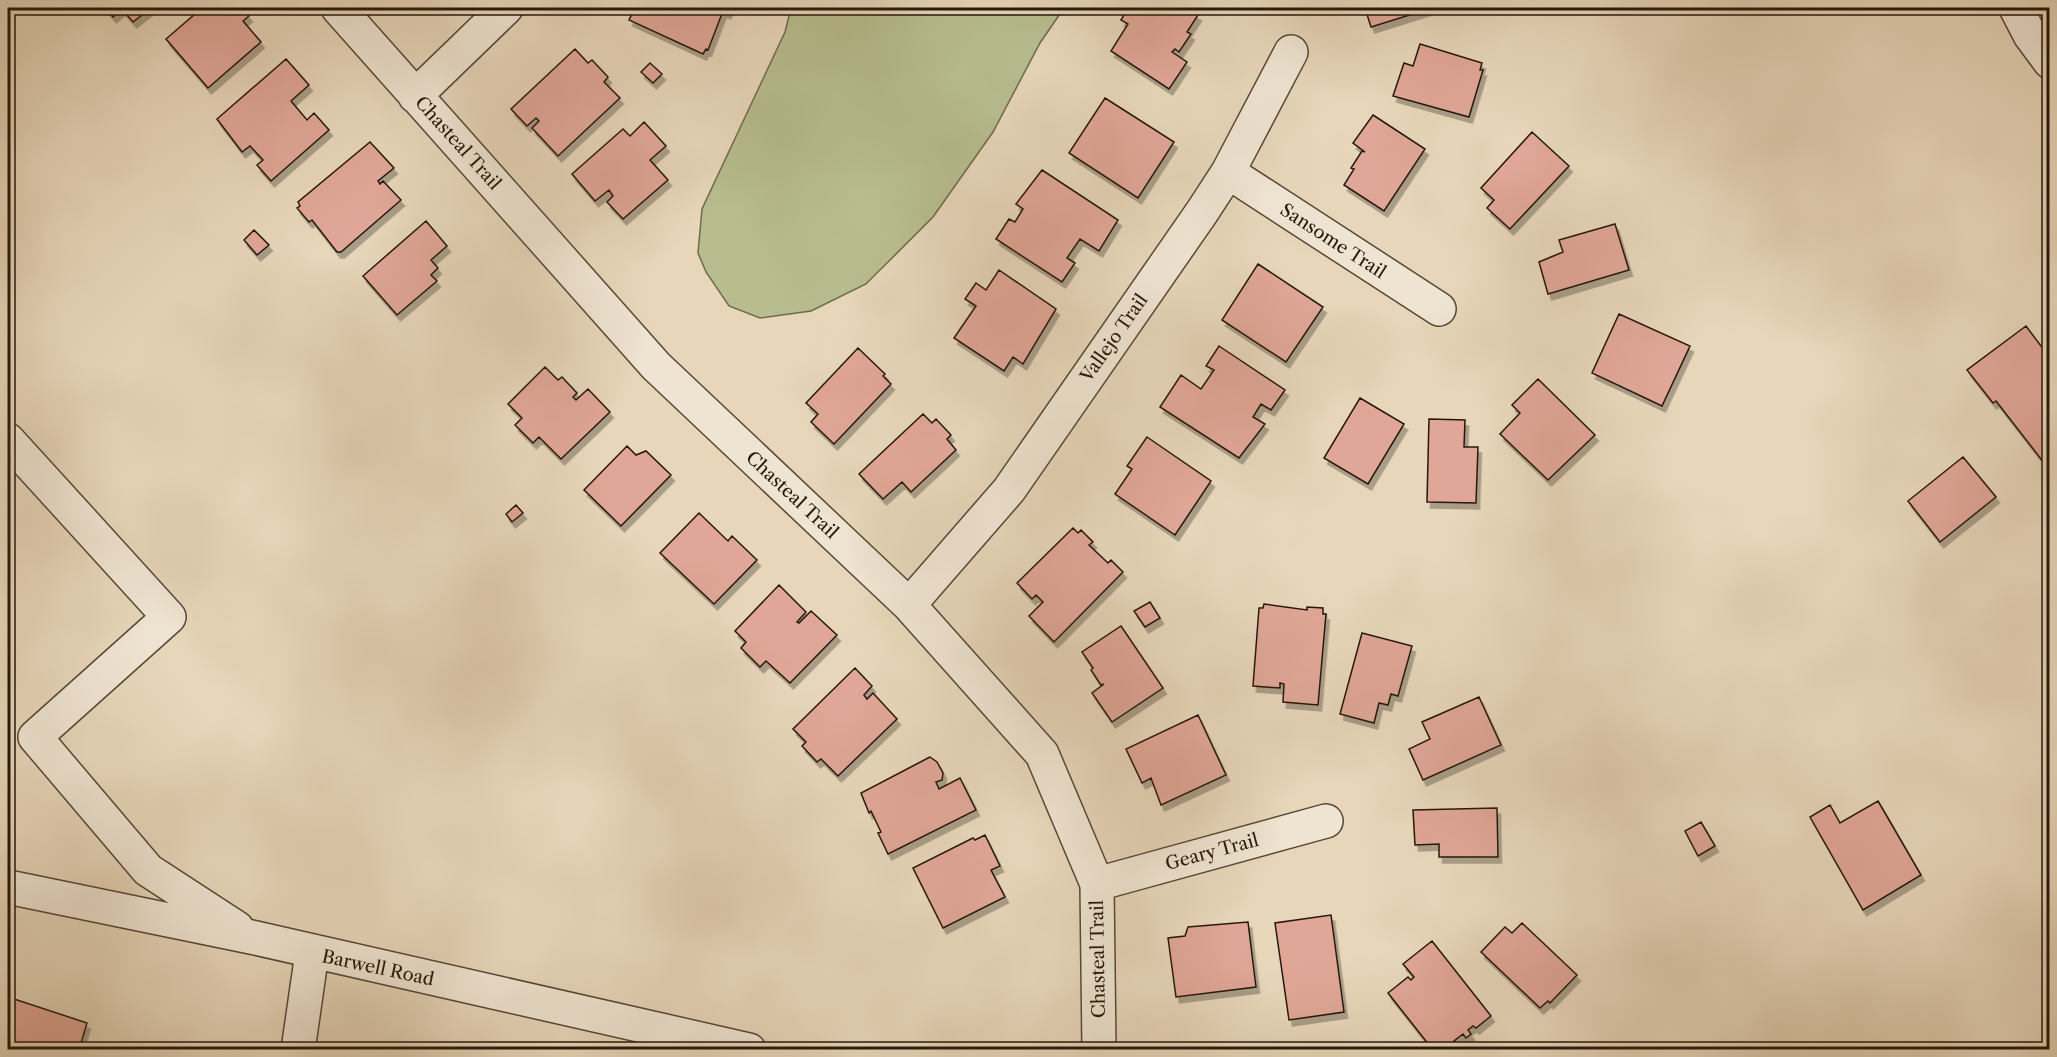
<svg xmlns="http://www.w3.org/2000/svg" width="2057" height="1057" font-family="'Libre Caslon Text',serif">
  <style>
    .green { fill: #b7bd8f; stroke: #6e6a4c; stroke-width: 1.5 }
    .building { fill: #e0a697; stroke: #25180a; stroke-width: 1.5; filter: url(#shadow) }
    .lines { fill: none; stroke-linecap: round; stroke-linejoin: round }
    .minor-casing { stroke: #564836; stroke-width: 36 }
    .minor { stroke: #efe4d2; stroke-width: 33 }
    .labels { text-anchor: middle; stroke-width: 6; stroke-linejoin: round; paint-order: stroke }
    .street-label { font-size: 18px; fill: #25180a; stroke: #efe4d2 }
  </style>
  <defs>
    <filter id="shadow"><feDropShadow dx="3.5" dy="6" stdDeviation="0" flood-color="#0004"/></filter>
  </defs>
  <rect width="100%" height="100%" fill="#e7d6ba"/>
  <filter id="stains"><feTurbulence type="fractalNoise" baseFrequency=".00333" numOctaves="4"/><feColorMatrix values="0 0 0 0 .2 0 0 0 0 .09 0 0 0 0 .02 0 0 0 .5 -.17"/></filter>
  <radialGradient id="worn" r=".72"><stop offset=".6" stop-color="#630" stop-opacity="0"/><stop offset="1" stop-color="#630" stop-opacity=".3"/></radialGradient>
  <!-- green -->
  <path class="green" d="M791 8H1064L1040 43 993 132 933 217 866 284 811 311 760 318 729 306 706 272 698 253 702 209 785 32Z"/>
  <!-- building -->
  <path class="building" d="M105 8H151L133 22 122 9 113 17Z
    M202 8H242L249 16 243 21 261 42 208 88 166 39Z
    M635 8H730L727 13 723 11 708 50 706 49 703 54 629 20Z
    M1128 8H1186L1198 15 1187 32 1191 34 1179 52 1175 49 1172 52 1187 62 1169 89 1111 51 1128 24 1121 20Z
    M1365 8H1429V9L1371 27Z
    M1420 44 1482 63 1480 70H1483L1469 117 1393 96 1404 63 1413 66Z
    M575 49 588 63 592 60 608 77 604 82 620 98 558 156 532 128 539 121 536 118 527 126 511 109Z
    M286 59 309 85 291 101 307 120 314 113 329 130 271 181 257 165 263 160 250 146 242 152 217 119Z
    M650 63 662 74 653 83 641 72Z
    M1105 98 1174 142 1138 198 1069 153Z
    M1373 115 1425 149 1384 211 1344 185 1354 169 1351 168 1362 151 1365 152 1353 143Z
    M644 122 666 146 650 160 668 180 623 219 607 202 613 196 609 190 595 201 572 174 623 129 630 136Z
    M1532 132 1569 166 1510 229 1487 208 1494 200 1481 188Z
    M370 142 394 168 378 181 380 184 383 181 401 200 341 252H337L312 220 309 222 297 208 300 206 298 202Z
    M1042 170 1118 220 1099 251 1080 239 1067 258 1075 263 1062 282 996 239 1009 219 1015 222 1023 209 1016 204Z
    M426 221 447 246 431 260 438 268 431 275 437 281 397 315 363 276Z
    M1615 224 1629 270 1548 294 1539 262 1563 252 1559 240Z
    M254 230 269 245 257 255 244 240Z
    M1258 264 1323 307 1286 362 1222 320Z
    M999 270 1056 309 1023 364 1013 357 1004 371 954 338 976 306 965 299 976 283 986 290Z
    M1619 314 1690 346 1662 406 1592 373Z
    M2026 326 2047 354 2043 357 2050 366V459L2044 463 1996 401 1993 403 1967 370Z
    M1219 346 1285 390 1271 410 1261 404 1253 417 1265 424 1239 458 1160 407 1181 375 1201 389 1214 370 1206 366Z
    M858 348 885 374 883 376 891 384 834 444 811 422 818 414 806 403Z
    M545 367 558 380 562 377 577 393 573 397 576 400 588 389 610 412 561 459 539 437 533 443 515 425 522 418 508 404Z
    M1538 379 1595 435 1548 480 1500 434 1520 413 1512 405Z
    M1360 398 1404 424 1368 484 1324 458Z
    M923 414 932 423 936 419 951 435 947 439 956 450 911 492 902 482 883 499 859 474Z
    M1429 419 1465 420 1464 447H1478L1476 503 1427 502Z
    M1147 437 1211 481 1175 535 1115 494 1132 469 1127 466Z
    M627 446 636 455 646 451 671 475 621 526 584 490Z
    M1963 457 1996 497 1940 542 1908 501Z
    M516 505 523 513 512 522 506 514Z
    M699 513 728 541 732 536 757 560 714 604 660 553Z
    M1073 528 1078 533 1081 530 1093 542 1089 545 1108 563 1111 560 1123 572 1054 642 1029 616 1043 602 1036 595 1032 599 1017 583Z
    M779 585 806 612 797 622 799 623 811 611 837 635 790 683 766 661 760 667 741 648 746 642 735 631Z
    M1150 602 1160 618 1145 627 1134 611Z
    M1264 604 1307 610V607L1323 608V614H1326L1318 705 1283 702 1284 684 1280 683V688L1253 686 1259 608H1263Z
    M1121 626 1163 688 1112 722 1092 693 1104 684 1101 685 1091 670 1093 668 1082 652Z
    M1362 633 1412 646 1398 696 1391 694 1388 705 1379 703 1374 723 1340 714Z
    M855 668 872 686 864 695 867 699 873 693 897 719 838 776 821 759 817 762 802 746 806 742 793 729Z
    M1479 697 1501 745 1423 780 1409 749 1430 739 1422 722Z
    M1198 715 1226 775 1161 805 1151 778 1142 783 1126 749Z
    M930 757 937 762 943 773 942 780 936 782 939 789 960 778 976 810 888 854 878 833 881 832 871 811 869 813 861 793Z
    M1878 801 1921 875 1863 910 1810 817 1830 805 1840 823Z
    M1497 808 1498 857H1439V844L1415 845 1413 810Z
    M1701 822 1715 846 1698 856 1685 831Z
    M985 835 1000 866 991 870 1005 897 943 928 913 868 973 838 975 840Z
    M1331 915 1344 1012 1289 1020 1275 923Z
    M1248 922 1256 987 1176 997 1168 938 1185 936 1188 927Z
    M1522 923 1577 975 1550 1003 1548 1001 1540 1008 1481 952 1505 927 1512 933Z
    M1432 941 1491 1016 1476 1028 1473 1026 1468 1030 1471 1034 1466 1038 1463 1034 1454 1041 1457 1046 1453 1050H1433L1388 993 1408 977 1411 980 1414 977 1403 964Z
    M8 997 87 1023 79 1050 8 1048Z"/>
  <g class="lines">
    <defs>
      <path id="minor" d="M338 8 656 366 909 605 1042 754 1097 884 1099 1050
        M2016 8 2030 35 2050 62
        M415 96 506 8
        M1228 172 1439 309
        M8 440 169 617 35 737 148 870 237 928
        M909 605 1009 490 1202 212 1228 172 1291 52
        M1097 884 1326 821
        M8 887 251 937 749 1050
        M298 1050 312 953"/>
    </defs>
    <!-- minor casing -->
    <use href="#minor" class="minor-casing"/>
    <!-- minor -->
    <use href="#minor" class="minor"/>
  </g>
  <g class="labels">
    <!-- street labels -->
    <g class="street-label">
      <text transform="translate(458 143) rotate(48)" y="6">Chasteal Trail</text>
      <text transform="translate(1333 241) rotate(33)" y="6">Sansome Trail</text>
      <text transform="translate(1114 338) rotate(-55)" y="6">Vallejo Trail</text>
      <text transform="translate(792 495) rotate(43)" y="6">Chasteal Trail</text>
      <text transform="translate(1212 852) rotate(-15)" y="6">Geary Trail</text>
      <text transform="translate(1098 959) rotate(-91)" y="6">Chasteal Trail</text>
      <text transform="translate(378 968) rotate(12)" y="6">Barwell Road</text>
    </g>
  </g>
  <!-- margin -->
  <rect width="2057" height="1057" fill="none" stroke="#e7d6ba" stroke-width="30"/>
  <rect x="9" y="9" width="2039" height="1039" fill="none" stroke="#25180a" stroke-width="3"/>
  <rect x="15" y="15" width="2027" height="1027" fill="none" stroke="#25180a" stroke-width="1.5"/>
  <rect width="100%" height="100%" filter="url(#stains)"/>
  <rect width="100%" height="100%" fill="url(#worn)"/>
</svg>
